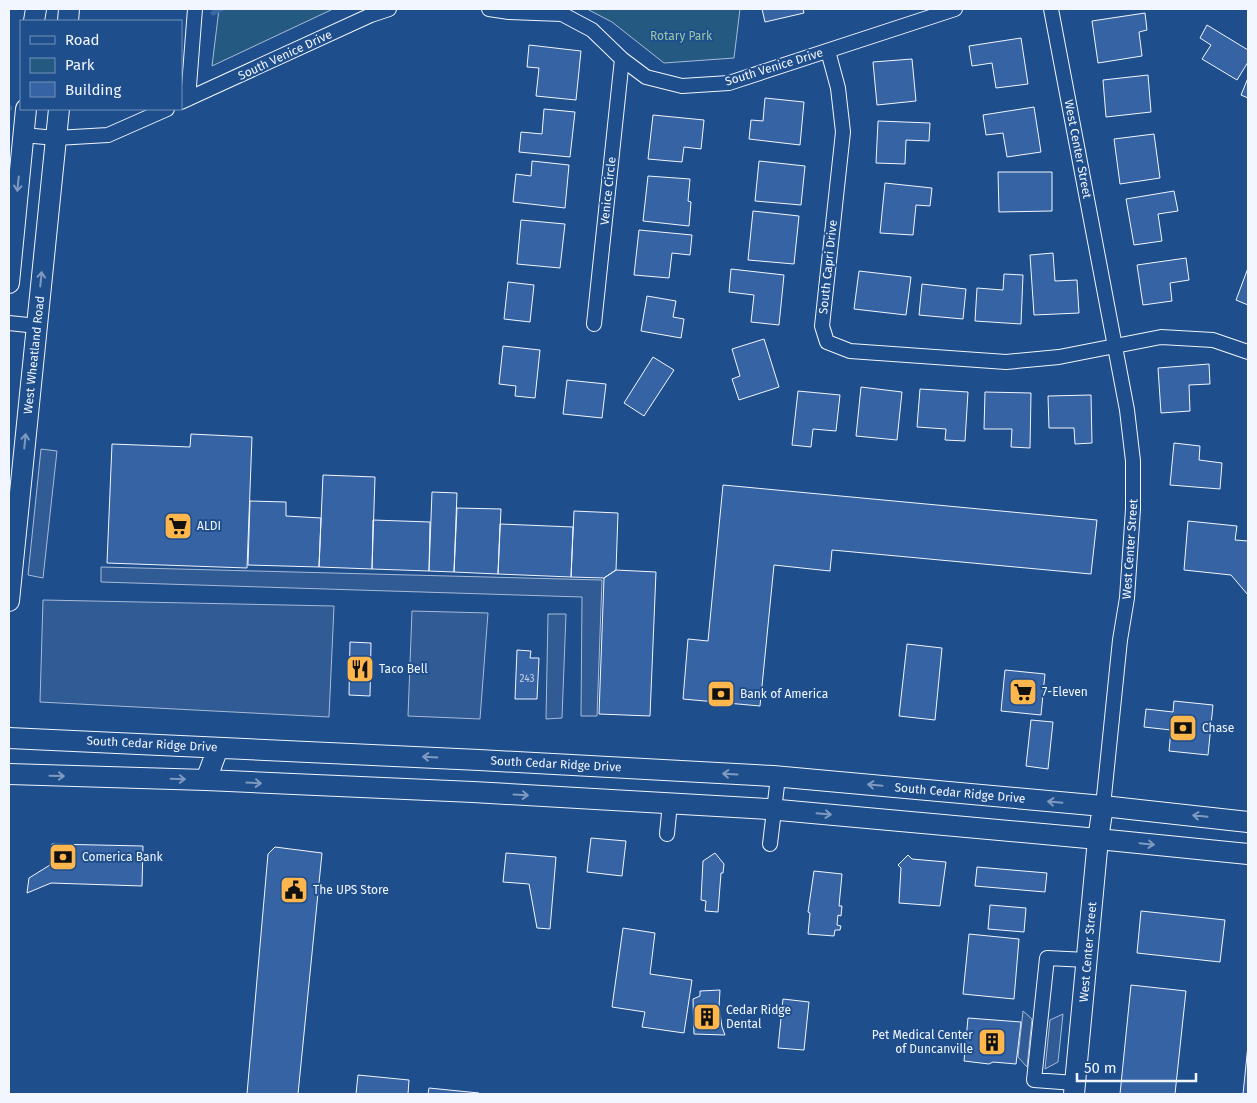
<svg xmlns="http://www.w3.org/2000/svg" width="1257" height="1103" font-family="'Fira Sans',sans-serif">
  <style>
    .green { fill: #245a82; stroke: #a8bbd7 }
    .parking { fill: #305b95; stroke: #a8bbd7 }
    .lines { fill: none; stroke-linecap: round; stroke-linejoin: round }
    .stream { stroke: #3b69a3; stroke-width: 5 }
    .building { fill: #3563a3; stroke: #f2f6ff }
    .street-casing { stroke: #f2f6ff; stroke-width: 16 }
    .secondary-casing { stroke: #f2f6ff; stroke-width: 22 }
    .street { stroke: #1f4e8c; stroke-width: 14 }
    .secondary { stroke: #1f4e8c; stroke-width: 20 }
    .oneway { stroke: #7e9ac0 }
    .labels { text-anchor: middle; stroke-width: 4; stroke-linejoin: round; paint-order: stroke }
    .number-label { font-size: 10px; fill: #c3d1e8 }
    .park-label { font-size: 12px; fill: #97c8a6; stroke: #1f4e8c }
    .street-label { font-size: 12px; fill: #f2f6ff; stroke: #1f4e8c }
    .poi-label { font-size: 12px; fill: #f2f6ff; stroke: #1f4e8c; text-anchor: start }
  </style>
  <rect width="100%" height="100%" fill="#1f4e8c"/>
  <!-- green -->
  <path class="green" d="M219 9H333L212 66Z
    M587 9H740L734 58 664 63 612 22Z"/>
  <!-- parking -->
  <path class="parking" d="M41 449 57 451 43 578 28 575Z
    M101 567 602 580 597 716H581L582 597 101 582Z
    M43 600 334 606 329 717 40 702Z
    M412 611 488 613 480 719 408 716Z
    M548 614H566L562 718 546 719Z
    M1023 1011 1032 1019 1027 1067 1018 1057Z
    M1063 1014 1058 1062 1045 1069 1050 1020Z"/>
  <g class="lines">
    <!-- stream -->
    <path class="stream" d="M213 13 221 9
      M9 109 10 108"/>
  </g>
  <!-- building -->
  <path class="building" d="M762 9H803L804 13 765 22Z
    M1145 13 1147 30 1139 32 1142 56 1098 63 1092 21Z
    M1207 25 1248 50V62L1237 80 1202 59 1211 45 1200 38Z
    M1021 38 1028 84 996 88 992 63 972 66 969 46Z
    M529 45 581 51 576 100 536 96 539 68 527 67Z
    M912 59 916 101 877 105 873 62Z
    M1148 75 1151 112 1106 117 1103 80Z
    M1248 78V98L1241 95Z
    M765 98 804 102 800 145 749 139 751 120 763 121Z
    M1034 107 1041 152 1007 157 1003 133 986 135 983 115Z
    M544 109 575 112 570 157 519 152 521 132 542 134Z
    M653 115 704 120 701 149 684 147 682 162 648 159Z
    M878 121 930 123 929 141 906 140 905 164 876 163Z
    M1154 134 1160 178 1120 184 1114 139Z
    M532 161 569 165 565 208 513 202 516 174 531 176Z
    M759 161 805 166 801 205 755 201Z
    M998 172H1052V211L999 212Z
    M648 176 690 179 688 201 691 202 689 226 643 221Z
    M885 183 932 188 930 206 916 205 913 235 880 233Z
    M1174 191 1178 211 1158 214 1162 241 1134 245 1126 199Z
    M753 211 799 216 794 264 748 260Z
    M521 220 565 224 560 268 517 264Z
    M639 230 692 235 690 255 672 253 669 278 634 275Z
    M1053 253 1055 281 1077 280 1079 313 1034 315 1030 255Z
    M1186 258 1189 280 1170 283 1172 301 1143 305 1137 265Z
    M1248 268V305L1236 300Z
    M731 269 784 275 779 325 751 322 754 295 729 292Z
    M859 271 911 277 906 315 854 309Z
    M1004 274 1023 275 1021 324 975 321 977 288 1003 290Z
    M508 282 534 285 530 322 504 319Z
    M922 284 966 289 963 319 919 315Z
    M647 296 676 301 673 317 684 319 681 338 641 331Z
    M764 339 779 387 739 400 732 379 740 376 732 349Z
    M503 346 540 350 535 398 515 396 516 386 499 384Z
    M653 357 674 370 644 416 624 403Z
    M1209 364 1210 384 1189 385 1190 411 1161 413 1158 368Z
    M567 380 606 384 602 418 563 414Z
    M861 387 902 392 897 440 856 436Z
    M920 389 968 392 965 441 945 440 946 429 917 427Z
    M798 391 840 395 836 431 813 429 811 447 792 445Z
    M985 392 1031 393 1030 448 1011 447 1012 429H984Z
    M1091 395 1092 443 1075 444 1074 428H1049L1048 396Z
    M191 434 252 437 247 568 107 563 112 444 190 447Z
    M1174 443 1200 446 1199 460 1222 463 1220 489 1170 485Z
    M323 475 375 477 372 569 319 567Z
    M723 485 1097 520 1091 574 832 550 830 571 774 565 760 706 683 699 688 639 708 641Z
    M432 492 457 493 454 572 429 571Z
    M250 501 286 502V516L321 518 319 567 248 565Z
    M457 508 501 509 498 574 454 572Z
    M574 511 618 513 616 570 604 578 571 577Z
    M373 520 430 522 429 571 372 569Z
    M1188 521 1237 526 1235 540 1248 541V595L1231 575 1184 570Z
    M500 524 573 527 571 577 498 574Z
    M616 570 656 572 650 716 599 714 604 578Z
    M350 642 371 643 370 696 349 695Z
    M907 644 942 648 935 720 899 716Z
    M517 650 531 651 530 658H539L537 699H515Z
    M1005 670 1045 674 1041 715 1001 711Z
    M1174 701 1213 705 1208 755 1169 751 1171 730 1144 727 1146 709 1173 712Z
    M1031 720 1053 722 1048 769 1026 766Z
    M591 838 626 841 622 876 587 872Z
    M52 844 143 846 142 886 51 883 27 893 29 878 50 865Z
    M275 847 322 853 298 1094H247L268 854Z
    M506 853 556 857 550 929 537 928 529 884 503 882Z
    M715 853 724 864 723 873H721L718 912 705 911 706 901 701 900 703 861Z
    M908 855 912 859 946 862 940 906 899 903 901 868 898 865Z
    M977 867 1047 873 1045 892 975 886Z
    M814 871 842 874 839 906H842L841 916 838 915 837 925 841 926 840 930H835L834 936 808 934 810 913 808 912Z
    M990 905 1026 908 1024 932 988 929Z
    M1141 911 1225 920 1220 962 1137 953Z
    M623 928 655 933 650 974 692 980 684 1033 642 1027 645 1012 612 1007Z
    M969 934 1019 939 1014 999 963 994Z
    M1131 985 1186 991 1175 1094H1120Z
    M720 990 719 1007 722 1027 725 1035 694 1034 693 999 700 996V991Z
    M783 999 809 1002 804 1050 778 1048Z
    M968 1018 1021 1022 1016 1064 993 1062 989 1064 964 1061Z
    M1248 1045V1094H1243Z
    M358 1075 409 1080 408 1094H356Z
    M429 1088 479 1093V1094H428Z"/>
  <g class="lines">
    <defs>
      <path id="street" d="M489 9 509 12 562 14 592 30 622 59 646 77 682 86 729 83 955 9
        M1051 9 1127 410 1133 461V509L1127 598 1120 640 1103 806
        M828 51 838 88 843 132 822 326 827 342 850 351 1006 362 1059 357 1161 337 1213 340 1248 352
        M188 99 195 9
        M181 102 371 15 389 9
        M23 135 56 138 108 135 167 109
        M9 323 37 326
        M594 324 622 59
        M667 834 670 803
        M770 844 778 777
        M1075 1083 1034 1080 1047 958 1087 960"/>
      <path id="secondary" d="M34 21 36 9
        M68 21 69 9
        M9 283 26 109
        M9 601 59 109
        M9 738 479 760 773 776 1103 806 1248 822
        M9 774 206 780 473 792 768 809 1098 839 1248 854
        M206 780 218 748
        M1074 1094 1098 839 1103 806"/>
    </defs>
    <!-- street casing -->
    <use href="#street" class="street-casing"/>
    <!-- secondary casing -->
    <use href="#secondary" class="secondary-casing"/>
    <!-- street -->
    <use href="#street" class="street"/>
    <!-- secondary -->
    <use href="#secondary" class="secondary"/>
  </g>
  <!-- one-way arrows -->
  <defs><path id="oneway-shaft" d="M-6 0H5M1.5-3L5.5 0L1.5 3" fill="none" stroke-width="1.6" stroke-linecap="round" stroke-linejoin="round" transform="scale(1.25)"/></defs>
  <g class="oneway">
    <use href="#oneway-shaft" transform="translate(18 184) rotate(96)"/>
    <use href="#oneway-shaft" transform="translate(41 279) rotate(-84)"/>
    <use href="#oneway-shaft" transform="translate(25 441) rotate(-84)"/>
    <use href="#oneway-shaft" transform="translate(430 757) rotate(-177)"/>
    <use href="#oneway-shaft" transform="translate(730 774) rotate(-177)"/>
    <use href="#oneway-shaft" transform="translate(57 776) rotate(1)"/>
    <use href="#oneway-shaft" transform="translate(178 779) rotate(2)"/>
    <use href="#oneway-shaft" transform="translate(254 783) rotate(3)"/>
    <use href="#oneway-shaft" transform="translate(875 785) rotate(-175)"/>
    <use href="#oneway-shaft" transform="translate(521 795) rotate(3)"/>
    <use href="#oneway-shaft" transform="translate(1055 802) rotate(-175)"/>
    <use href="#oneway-shaft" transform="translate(824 814) rotate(5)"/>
    <use href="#oneway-shaft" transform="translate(1200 816) rotate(-174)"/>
    <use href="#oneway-shaft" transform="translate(1147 844) rotate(6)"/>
  </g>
  <!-- icons -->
  <defs>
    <symbol id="supermarket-square" viewBox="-11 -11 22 22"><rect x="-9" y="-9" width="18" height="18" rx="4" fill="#ffb74d" stroke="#1f4e8c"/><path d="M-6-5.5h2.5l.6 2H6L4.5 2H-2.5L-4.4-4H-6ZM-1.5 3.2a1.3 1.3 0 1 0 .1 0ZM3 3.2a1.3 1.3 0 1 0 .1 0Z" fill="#111"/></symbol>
    <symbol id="restaurant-square" viewBox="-11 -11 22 22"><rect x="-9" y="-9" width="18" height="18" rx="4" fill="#ffb74d" stroke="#1f4e8c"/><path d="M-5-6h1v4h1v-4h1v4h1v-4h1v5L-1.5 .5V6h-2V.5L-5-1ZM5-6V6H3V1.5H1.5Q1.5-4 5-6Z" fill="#111"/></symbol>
    <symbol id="bank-square" viewBox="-11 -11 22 22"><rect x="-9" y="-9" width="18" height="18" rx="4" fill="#ffb74d" stroke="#1f4e8c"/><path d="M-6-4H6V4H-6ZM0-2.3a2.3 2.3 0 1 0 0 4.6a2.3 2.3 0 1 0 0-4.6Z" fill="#111"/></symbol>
    <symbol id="civic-square" viewBox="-11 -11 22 22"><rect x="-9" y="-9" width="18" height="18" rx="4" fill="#ffb74d" stroke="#1f4e8c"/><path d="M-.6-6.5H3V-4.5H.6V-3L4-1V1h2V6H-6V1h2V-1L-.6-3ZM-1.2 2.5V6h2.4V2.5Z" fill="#111"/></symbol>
    <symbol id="building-square" viewBox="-11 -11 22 22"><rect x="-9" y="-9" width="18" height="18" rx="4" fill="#ffb74d" stroke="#1f4e8c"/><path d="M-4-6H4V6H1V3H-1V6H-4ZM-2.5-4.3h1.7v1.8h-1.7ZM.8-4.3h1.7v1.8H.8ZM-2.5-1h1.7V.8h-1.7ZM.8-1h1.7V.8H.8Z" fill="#111"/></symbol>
  </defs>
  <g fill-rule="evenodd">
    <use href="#supermarket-square" x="162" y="510" width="32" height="32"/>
    <use href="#restaurant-square" x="344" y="653" width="32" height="32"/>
    <use href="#supermarket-square" x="1007" y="676" width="32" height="32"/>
    <use href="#bank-square" x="705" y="678" width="32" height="32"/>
    <use href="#bank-square" x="1167" y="712" width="32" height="32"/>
    <use href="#bank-square" x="47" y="841" width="32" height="32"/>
    <use href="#civic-square" x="278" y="874" width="32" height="32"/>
    <use href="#building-square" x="691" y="1001" width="32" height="32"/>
    <use href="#building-square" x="976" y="1026" width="32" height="32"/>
  </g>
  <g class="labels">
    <!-- number labels -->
    <g class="number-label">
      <text x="527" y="682">243</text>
    </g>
    <!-- park labels -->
    <g class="park-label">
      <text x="681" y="40">Rotary Park</text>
    </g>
    <!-- street labels -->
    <g class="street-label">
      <text transform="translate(285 55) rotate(-25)" y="4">South Venice Drive</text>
      <text transform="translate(774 67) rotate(-17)" y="4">South Venice Drive</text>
      <text transform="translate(1078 149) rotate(79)" y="4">West Center Street</text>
      <text transform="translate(608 191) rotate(-84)" y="4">Venice Circle</text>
      <text transform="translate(828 267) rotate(-84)" y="4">South Capri Drive</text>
      <text transform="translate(34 355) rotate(-84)" y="4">West Wheatland Road</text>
      <text transform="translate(1130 549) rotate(-86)" y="4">West Center Street</text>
      <text transform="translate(152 744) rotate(3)" y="4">South Cedar Ridge Drive</text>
      <text transform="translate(556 764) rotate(3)" y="4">South Cedar Ridge Drive</text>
      <text transform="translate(960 793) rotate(5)" y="4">South Cedar Ridge Drive</text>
      <text transform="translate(1088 952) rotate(-85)" y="4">West Center Street</text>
    </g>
    <!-- poi labels -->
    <g class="poi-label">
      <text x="197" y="530">ALDI</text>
      <text x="379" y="673">Taco Bell</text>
      <text x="1042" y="696">7-Eleven</text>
      <text x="740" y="698">Bank of America</text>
      <text x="1202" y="732">Chase</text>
      <text x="82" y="861">Comerica Bank</text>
      <text x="313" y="894">The UPS Store</text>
      <text x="726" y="1014">Cedar Ridge<tspan x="726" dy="14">Dental</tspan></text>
      <text x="973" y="1039" text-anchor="end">Pet Medical Center<tspan x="973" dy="14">of Duncanville</tspan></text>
    </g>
  </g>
  <!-- border -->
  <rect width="1257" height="1103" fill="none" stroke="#f2f6ff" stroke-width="20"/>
  <!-- legend -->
  <rect x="20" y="20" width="162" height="90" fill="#1f4e8c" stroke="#7391ba"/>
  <rect x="30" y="36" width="25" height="8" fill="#1f4e8c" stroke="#7391ba"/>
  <text x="65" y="45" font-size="15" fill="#f2f6ff">Road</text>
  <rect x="30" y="58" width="25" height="15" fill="#245a82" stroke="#7391ba"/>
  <text x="65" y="70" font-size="15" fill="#f2f6ff">Park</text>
  <rect x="30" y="82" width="25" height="15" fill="#3563a3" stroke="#7391ba"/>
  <text x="65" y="95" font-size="15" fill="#f2f6ff">Building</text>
  <!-- scale -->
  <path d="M1077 1073v8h119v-8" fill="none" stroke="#f2f6ff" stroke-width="2.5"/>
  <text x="1084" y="1073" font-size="15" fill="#f2f6ff" stroke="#1f4e8c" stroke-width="4" paint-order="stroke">50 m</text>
</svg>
